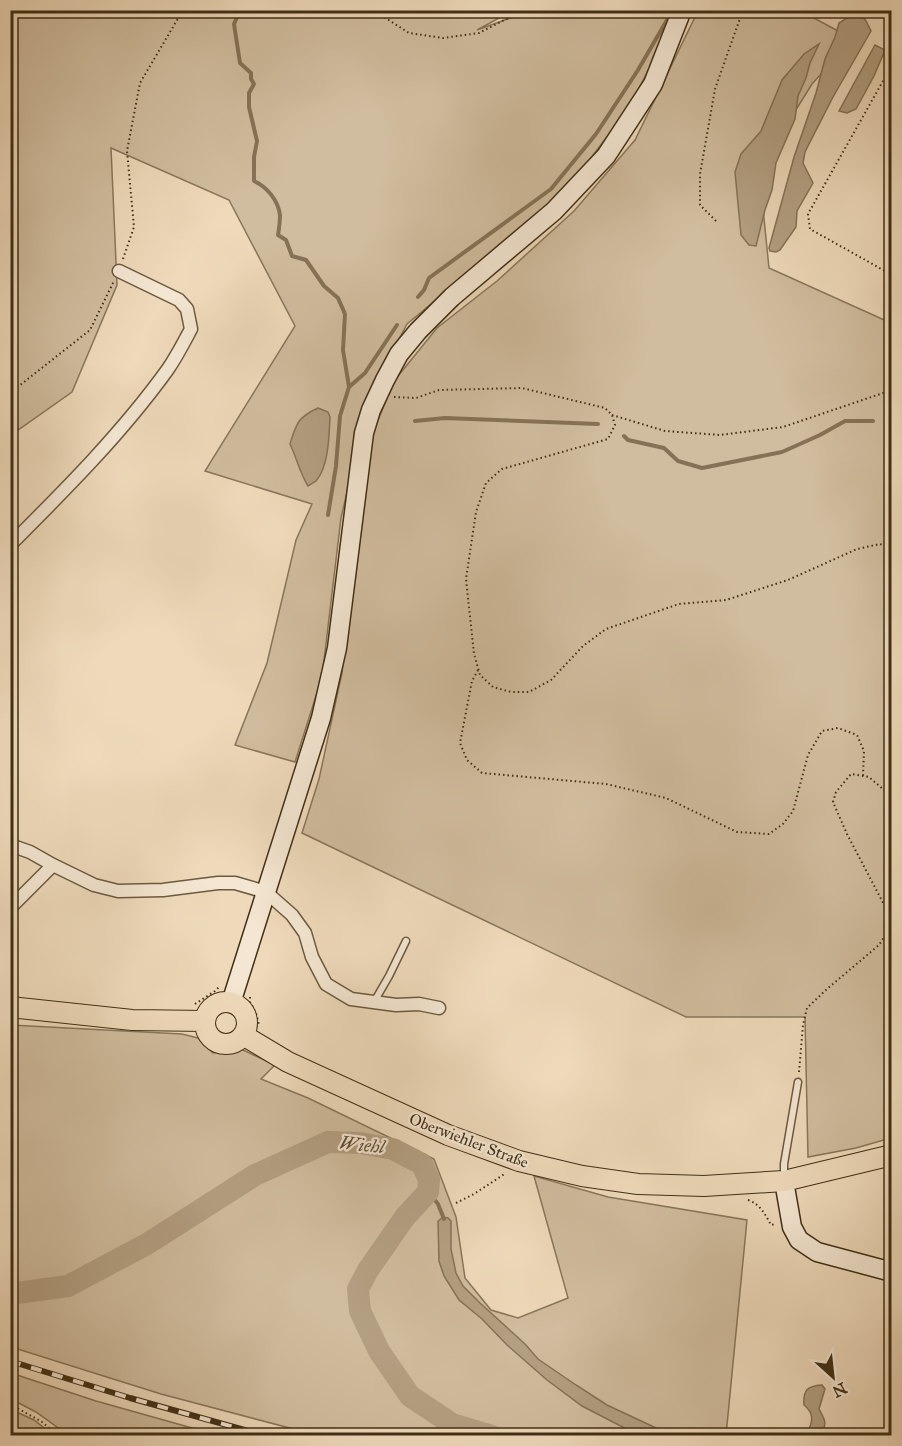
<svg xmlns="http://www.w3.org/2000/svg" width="902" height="1446" font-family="'IM FELL Great Primer',serif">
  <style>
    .green { fill: #d0bc9e; stroke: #88765a; stroke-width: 1.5 }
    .water { fill: #b39f82; stroke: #857256; stroke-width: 1.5 }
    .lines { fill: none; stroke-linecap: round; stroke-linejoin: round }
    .stream { stroke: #857256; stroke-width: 4 }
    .river { stroke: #b39f82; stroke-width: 22 }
    .service-casing { stroke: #6c5a3e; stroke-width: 9 }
    .minor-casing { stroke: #6c5a3e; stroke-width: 15 }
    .secondary-casing { stroke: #402f15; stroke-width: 21 }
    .primary-casing { stroke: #402f15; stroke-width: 22 }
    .path { stroke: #402f15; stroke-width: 2; stroke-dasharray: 1.5 3; stroke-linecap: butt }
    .service { stroke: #f4e6d2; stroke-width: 6 }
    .minor { stroke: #f4e6d2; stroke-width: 12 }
    .secondary { stroke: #f4e6d2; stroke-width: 18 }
    .primary { stroke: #eed9ba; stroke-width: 20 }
    .rail-casing { stroke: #402f15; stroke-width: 6 }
    .rail { stroke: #f4e6d2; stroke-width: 4; stroke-dasharray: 11; stroke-linecap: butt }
    .labels { text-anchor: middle; stroke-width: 4.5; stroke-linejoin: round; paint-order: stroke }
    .street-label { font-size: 16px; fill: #402f15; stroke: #f4e6d2 }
    .water-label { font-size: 18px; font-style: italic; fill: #5d4b30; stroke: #f4e6d2 }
  </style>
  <rect width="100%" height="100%" fill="#eed9ba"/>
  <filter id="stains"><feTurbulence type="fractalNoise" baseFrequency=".00333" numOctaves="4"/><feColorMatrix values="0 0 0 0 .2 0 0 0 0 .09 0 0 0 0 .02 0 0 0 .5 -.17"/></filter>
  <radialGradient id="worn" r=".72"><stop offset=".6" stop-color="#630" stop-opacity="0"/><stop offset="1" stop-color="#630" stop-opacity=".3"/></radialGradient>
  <!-- green -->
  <path class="green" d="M11 11H512L477 30 530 11H675L664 40 628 109 578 175 529 223 407 324 369 397 341 518 322 677 295 762 235 745 267 663 296 540 312 504 205 471 295 326 229 200 111 148 117 285 72 392 11 435Z
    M698 11H801L853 39 812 84 759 169 769 268 891 323V1138L856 1148 808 1157 805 1017H686L302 833 319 779 342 673 362 459 394 381 437 328 497 281 574 211 635 140Z
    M10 1025 182 1034 198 1038 213 1053 241 1049 275 1065 261 1079 308 1098 434 1159 456 1217 465 1278 491 1310 518 1318 568 1298 534 1176 608 1197 747 1220 726 1435H316L161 1394 11 1347Z
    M11 1373 96 1401 217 1435H68L36 1412 11 1399Z
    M10 1409 34 1420 53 1435H11Z"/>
  <!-- water -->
  <path class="water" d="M858 11 866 21 871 31 833 97 805 152 803 163 813 183 797 211 796 227 780 250 776 252 770 251 769 248 794 157 816 93 825 59 835 37 839 23Z
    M819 44 810 63 806 78 798 96 795 119 776 163 772 190 765 210 756 246 749 245 741 235 735 172 741 154 761 131 782 80 804 54Z
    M875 45 885 50 874 76 856 109 847 113 839 111Z
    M318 408 328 412 330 417C329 435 329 466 316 481 316 481 308 486 308 486 300 473 297 459 290 444 296 424 298 417 318 408Z
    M443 1217 448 1218 451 1221V1249L456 1273 463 1286 480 1303 525 1344 538 1359 576 1385 607 1405 671 1435H638L582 1406 547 1380 507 1345 482 1319 459 1300 444 1276 439 1261 438 1221Z
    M822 1385 825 1389 819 1409C825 1420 828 1424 820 1435H810L808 1431C813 1421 814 1413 804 1405 803 1390 807 1386 822 1385Z"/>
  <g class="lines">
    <!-- stream -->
    <path class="stream" d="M240 10 234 24 240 63 251 73V79L254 84 249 93V107L257 141 254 157V181C267 187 278 200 280 215 280 221 279 229 278 235L286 240 292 256 306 260 324 286 338 298 345 314 343 350 349 387 340 416 336 466 328 515
      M418 297 424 290 429 278 551 189 596 134 638 70 667 20
      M349 387 365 373 397 325
      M415 421 445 418 598 424
      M624 436 628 440 664 448 678 461 702 468 782 452 820 435 845 421H873
      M428 1192 438 1204 444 1219"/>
    <!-- river -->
    <path class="river" d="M10 1294 68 1286 147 1244 255 1175 328 1142 360 1143 393 1149 422 1164 429 1180 428 1192 405 1217 368 1270 358 1289 360 1311 379 1351 410 1396 452 1424 492 1436"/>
    <defs>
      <path id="service" d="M374 1002 389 976 406 941
        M784 1177V1164L798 1082"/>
      <path id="minor" d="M10 545C66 489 122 433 168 369 177 356 184 342 191 329L187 309 179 300 119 271
        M10 845 30 852 53 865 94 885 118 891 163 890 218 883H235L266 892 292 915 305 933 312 957 326 984 351 999 396 1005 419 1004 439 1008
        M10 908 53 865"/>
      <path id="secondary" d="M231 1003 321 718 337 648 364 433 371 410 385 380 399 354 418 331 452 297 554 211 606 156 653 84 682 10
        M784 1181 792 1227 799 1240 817 1252 892 1272"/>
      <path id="primary" d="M205 1023a21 21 0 1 1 42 0a21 21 0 1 1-42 0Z
        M10 1007 132 1020 205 1021
        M243 1035 288 1062 448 1135 519 1161 582 1176 638 1184 704 1186 784 1181 892 1155"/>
    </defs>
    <!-- service casing -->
    <use href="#service" class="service-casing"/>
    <!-- minor casing -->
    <use href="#minor" class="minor-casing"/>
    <!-- secondary casing -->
    <use href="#secondary" class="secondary-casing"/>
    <!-- primary casing -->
    <use href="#primary" class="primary-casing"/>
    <!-- path -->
    <path class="path" d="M373 10 409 33 443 38 479 33 524 10
      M892 65 808 214 810 229 892 275
      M716 221 700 205V174L715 89 743 10
      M123 259 134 227 127 151 140 83 183 10
      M10 393 90 330 114 281
      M394 397 416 398 439 390 522 388 605 408 612 415 615 425 608 439 502 469 486 483 476 512 466 579 474 654 480 675 493 687 511 692H529L551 680 583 646 606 629 679 604 726 600 788 580 857 549 880 544 892 548
      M612 415 665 431 720 435 783 427 892 390
      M478 670 472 681 460 743 467 760 482 773 606 784 666 798 737 832 769 834 783 824 793 811 808 755 822 731 838 728 857 735 864 751 863 776
      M250 997V1002L256 1013 259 1025
      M195 1004 215 991 219 987
      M799 1072 803 1025 807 1008 827 989 879 945 887 933 890 916 847 834 833 802 836 792 851 774 869 777 892 797
      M748 1200C760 1204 765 1214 771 1225L775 1224
      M456 1203 474 1194 506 1173
      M10 1404 42 1422 59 1436"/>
    <!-- service -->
    <use href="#service" class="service"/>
    <!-- minor -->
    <use href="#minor" class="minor"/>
    <!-- secondary -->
    <use href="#secondary" class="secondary"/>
    <!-- primary -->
    <use href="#primary" class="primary"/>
    <defs>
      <path id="rail" d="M10 1361 130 1398 266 1436"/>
    </defs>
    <!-- rail casing -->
    <use href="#rail" class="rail-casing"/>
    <!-- rail -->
    <use href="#rail" class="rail"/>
  </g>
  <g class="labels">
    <!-- street labels -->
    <g class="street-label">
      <text transform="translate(469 1140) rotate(21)" y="6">Oberwiehler Straße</text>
    </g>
    <!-- water labels -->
    <g class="water-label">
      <text transform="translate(362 1145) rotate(6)" y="6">Wiehl</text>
    </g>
  </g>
  <!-- margin -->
  <rect width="902" height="1446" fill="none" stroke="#eed9ba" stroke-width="36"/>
  <rect x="12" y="12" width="878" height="1422" fill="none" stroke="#402f15" stroke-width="3"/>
  <rect x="18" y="18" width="866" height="1410" fill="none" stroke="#402f15" stroke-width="1.5"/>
  <!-- north arrow -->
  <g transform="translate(833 1377) rotate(153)" stroke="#f4e6d2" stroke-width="4.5" paint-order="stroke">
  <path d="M0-4.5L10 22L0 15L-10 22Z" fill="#402f15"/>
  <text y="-9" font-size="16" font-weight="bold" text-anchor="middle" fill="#402f15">N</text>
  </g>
  <rect width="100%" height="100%" filter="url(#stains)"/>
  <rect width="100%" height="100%" fill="url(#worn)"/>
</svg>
